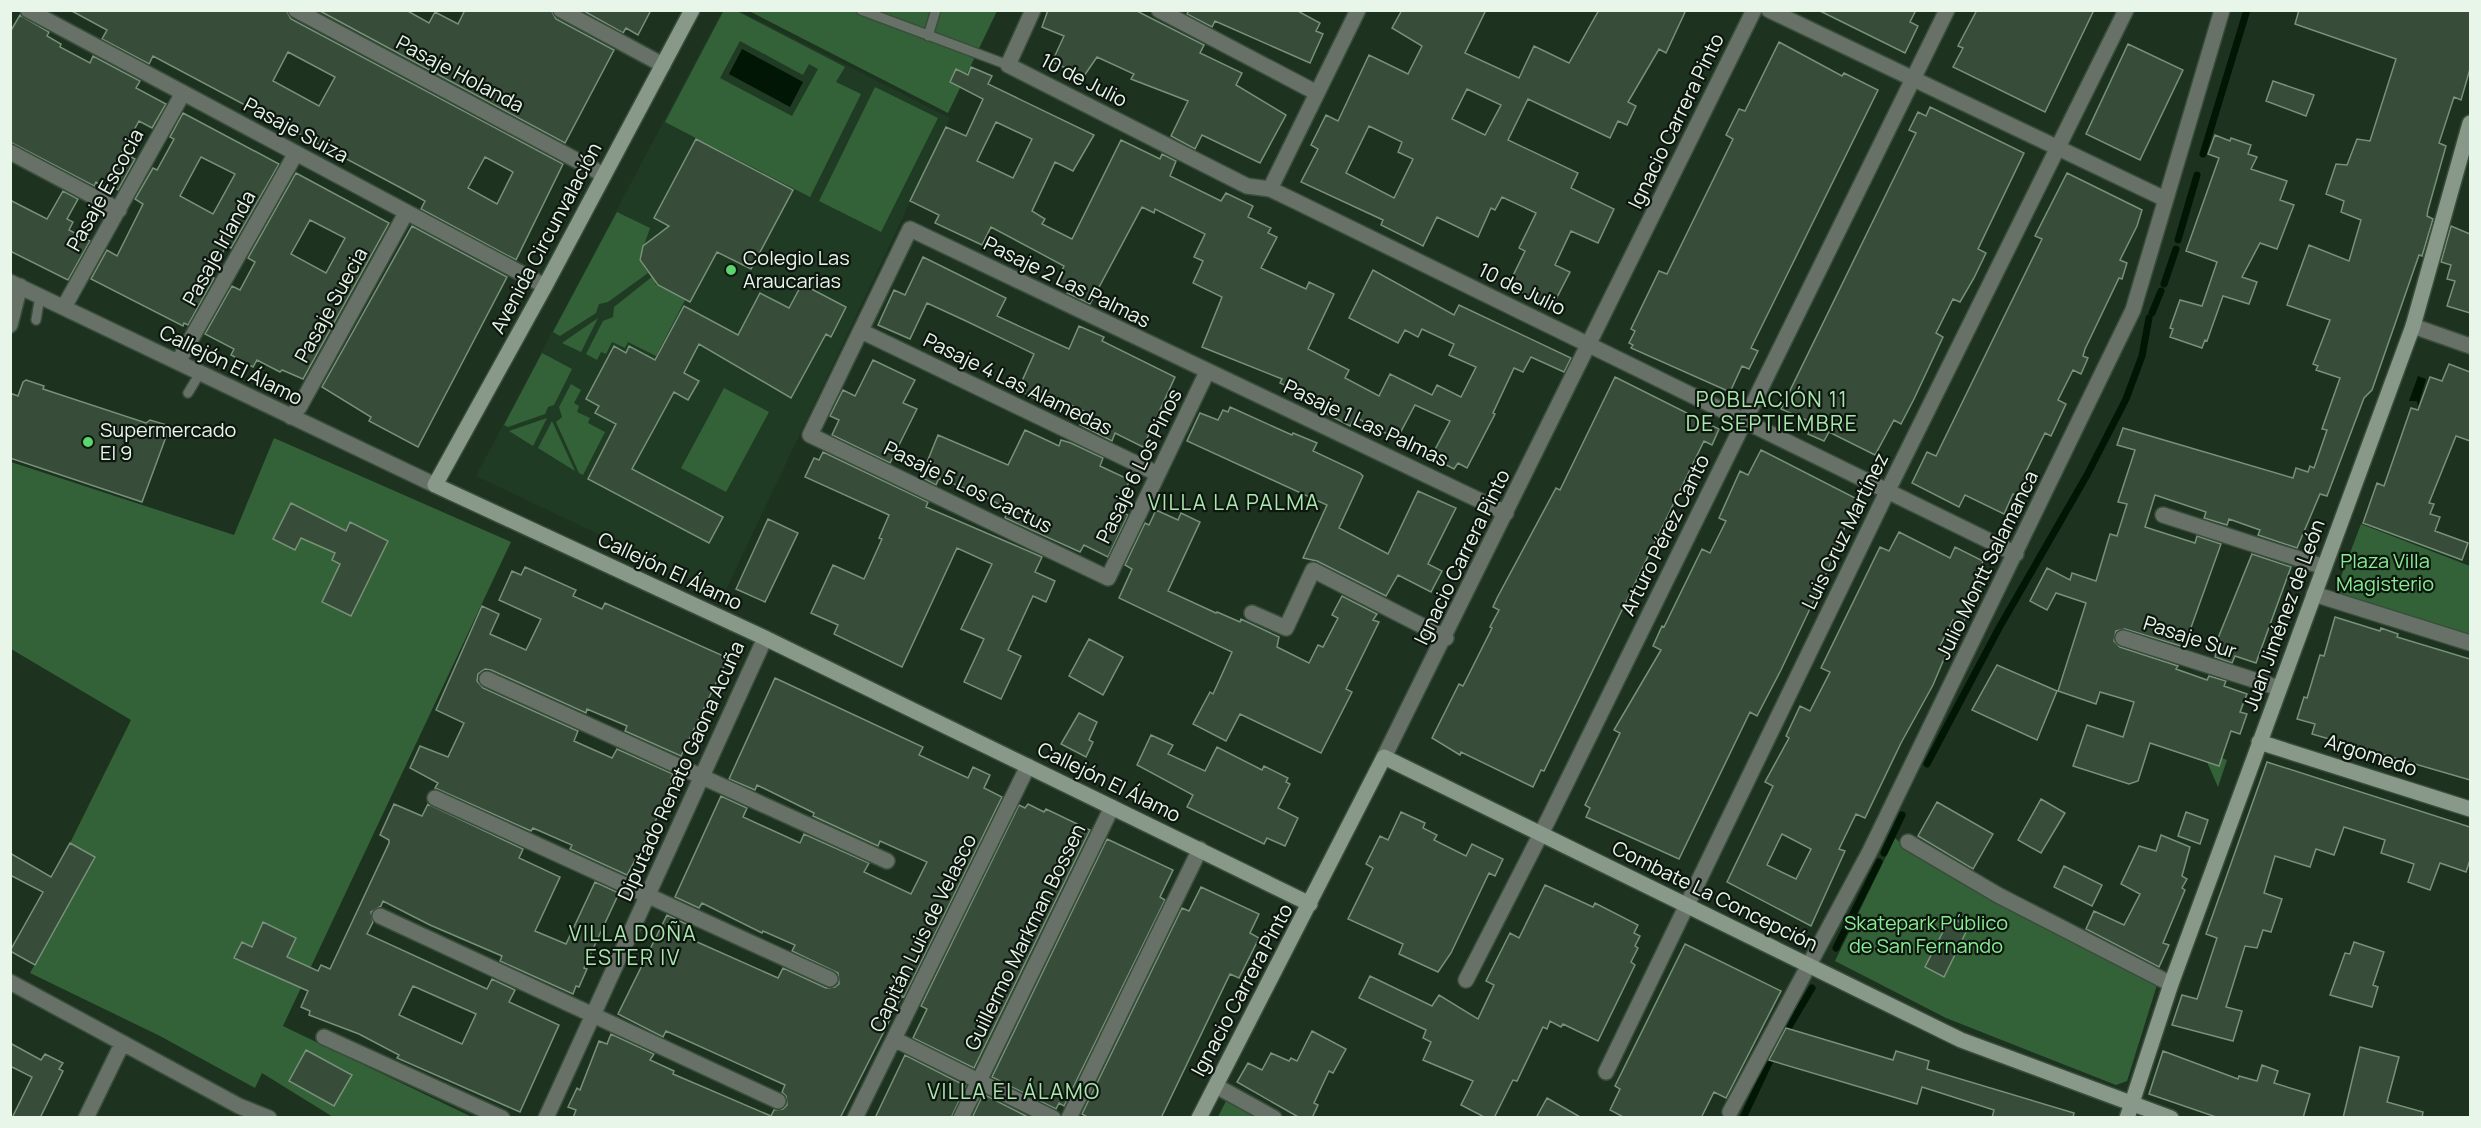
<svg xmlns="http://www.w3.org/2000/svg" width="2481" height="1128" font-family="Manrope,sans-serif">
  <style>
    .built { fill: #203b23 }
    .green { fill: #336238; fill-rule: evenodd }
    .water { fill: #011604 }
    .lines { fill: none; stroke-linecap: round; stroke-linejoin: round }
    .stream { stroke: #011604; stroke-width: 7 }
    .building { fill: #374d39; stroke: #78917a; stroke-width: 1.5; fill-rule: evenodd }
    .lane-casing { stroke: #394d3b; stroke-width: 12 }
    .street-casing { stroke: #394d3b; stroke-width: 18 }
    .secondary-casing { stroke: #394d3b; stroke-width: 18 }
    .lane { stroke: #677168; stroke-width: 9 }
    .street { stroke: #677168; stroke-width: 15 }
    .secondary { stroke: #889889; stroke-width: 15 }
    .poi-dot { fill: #5bd56e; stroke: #0e170f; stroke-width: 2 }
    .labels { text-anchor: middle; stroke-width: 4.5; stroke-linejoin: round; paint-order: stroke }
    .street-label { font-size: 20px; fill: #e8f5e9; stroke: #0e170f }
    .poi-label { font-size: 20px; fill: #e8f5e9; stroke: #0e170f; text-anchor: start }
    .park-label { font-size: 20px; fill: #89ed94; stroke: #0e170f }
    .neighbourhood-label { font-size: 21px; letter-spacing: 1.5px; fill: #aae8ae; stroke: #0e170f }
  </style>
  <rect width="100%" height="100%" fill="#1d321f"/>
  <!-- built -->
  <path class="built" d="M722 11H740L950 118 724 594 476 476Z"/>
  <!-- green -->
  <path class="green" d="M724 10 737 11 845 67 836 82 861 94 810 197 665 122ZM740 41 803 75 809 64 818 69 792 116 720 78Z
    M749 11H997L948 113Z
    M875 87 938 118 881 232 819 201Z
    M617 212 650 228 639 260 648 273 608 302 599 304 596 313 560 336 553 332Z
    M653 276 658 279 655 284 685 300 656 356 628 342 625 348 612 342 606 354 601 352 597 360 586 354 603 321 613 317 614 307Z
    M598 318 581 352 562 343Z
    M542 353 572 369 554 405 548 407 545 414 508 427 504 425Z
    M571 384 581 390 574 403 579 406 577 412 590 418 588 423 605 432 583 475 579 473 556 422 562 417 559 407Z
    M724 388 769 412 726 492 681 468Z
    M547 418 533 446 509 431Z
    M552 421 575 471 538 448Z
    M274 438 511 542 283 1026 472 1117H333L262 1073 255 1088 160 1036 30 973 95 857 70 843 131 720 11 649V462L234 535Z
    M2361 524 2470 566V640L2334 595Z
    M2222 758 2227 760 2218 787 2207 762 2219 766Z
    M1895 838 1912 853 2157 985 2127 1081 2116 1085 1946 1018 1835 961Z
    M1226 1101 1255 1117H1218Z"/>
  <!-- water -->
  <path class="water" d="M742 49 803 82 790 107 729 74Z
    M2418 376 2426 379 2418 406 2417 401H2409Z"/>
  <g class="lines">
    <!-- stream -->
    <path class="stream" d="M2203 154 2247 10
      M2178 240 2197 175
      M2164 284 2176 249
      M2152 313 2161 291
      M1927 764 1999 628 2087 475 2126 399 2142 356 2149 318
      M1884 853 1902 815
      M1836 948 1879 862
      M1784 1035 1812 988
      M1743 1118 1774 1052"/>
  </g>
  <!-- building -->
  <path class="building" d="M70 10H286L291 19 563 164 516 260 421 209 425 201 403 189 153 56 149 64 102 39 107 30ZM288 52 335 77 319 106 273 81ZM485 157 513 172 497 204 468 188Z
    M318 10H406L429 23 435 12 458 24 465 10H551L556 19 614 50 565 143Z
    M582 10H651L638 35 626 28 623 33Z
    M1048 10H1135L1204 45 1200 53 1242 73 1236 85 1286 115 1260 163 1202 135 1195 149 1171 136 1188 101 1131 79 1134 74 1097 57 1084 76 1052 62 1064 36 1042 27Z
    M1189 10H1296L1320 23 1316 31 1323 34 1310 63 1215 21 1212 27 1187 14Z
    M1402 10H1486L1465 53 1519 78 1534 46 1569 63 1599 10H1686L1666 53 1659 49 1628 102 1636 106 1627 125 1618 121 1610 138 1528 99 1508 140 1578 173 1571 188 1614 209 1598 243 1571 231 1555 265 1570 272 1552 307 1508 286 1525 251 1519 248 1536 213 1502 197 1495 210 1491 208 1478 237 1437 217 1423 246 1381 225 1383 220 1301 182 1318 149 1311 145 1326 115 1338 121 1369 55 1408 74 1422 46 1392 28ZM1467 89 1501 105 1485 135 1452 119ZM1369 126 1402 142 1398 152 1413 159 1394 198 1346 173Z
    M1818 10H1916L1910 22 1918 26 1905 53Z
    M1977 10H2094L2045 112 1953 67 1963 48 1958 46 1960 42Z
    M2299 10H2470V69L2461 100 2454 97 2439 143 2446 146 2428 210 2427 216 2433 219 2422 256 2419 255 2372 390 2364 398 2327 496 2320 494 2297 548 2258 535 2260 530 2229 519 2227 525 2204 518 2206 512 2155 495 2145 527 2195 543 2197 536 2221 544 2184 647 2125 629 2116 631 2114 641 2120 647 2178 666 2176 669 2207 680 2209 676 2226 681 2224 686 2247 694 2240 712 2247 714 2240 734 2231 731 2219 766 2150 743 2138 781 2129 784 2073 766 2087 725 2123 737 2134 702 2100 692 2096 704 2058 691 2086 603 2056 593 2047 610 2030 601 2047 568 2070 580 2072 573 2096 581 2110 534 2117 536 2127 504 2118 502 2135 450 2117 445 2123 428 2293 478 2296 468 2308 472 2310 466 2314 468 2327 430 2322 429 2340 378 2316 370 2318 366 2313 364 2330 320 2287 305 2309 245 2349 261 2361 220 2341 212 2344 201 2326 194 2336 164 2347 165 2357 139 2370 141 2396 59 2295 24Z
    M20 15 49 32 47 36 61 44 60 47 90 63 93 56 140 81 136 88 166 104 152 128 139 121 122 152 135 159 118 190 114 187 112 191 96 182 94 186 10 142V32Z
    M1779 42 1842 76 1844 73 1878 90 1751 348 1758 351 1749 369 1742 366 1730 392 1631 348 1633 345 1629 343 1635 331 1631 329 1659 271 1667 274 1733 139 1726 135 1739 109 1745 111Z
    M2128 44 2183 70 2140 160 2086 134Z
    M971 67 992 76 988 84 1094 135 1073 171 1055 162 1032 211 1045 219 1042 224 1072 239 1121 140 1160 159 1162 154 1176 161 1170 176 1221 201 1226 193 1253 206 1248 217 1271 228 1268 233 1277 237 1261 268 1306 289 1309 282 1334 294 1308 349 1349 370 1345 378 1379 396 1390 374 1432 395 1437 385 1461 397 1476 367 1449 355 1454 344 1422 329 1418 337 1405 330 1398 343 1349 318 1373 270 1454 315 1459 305 1571 358 1564 372 1531 357 1523 372 1514 368 1493 413 1495 414 1467 468 1458 463 1454 469 1431 457 1450 421 1415 405 1397 439 1355 417 1350 426 1327 414 1331 407 1280 383 1282 379 1202 347 1222 297 1193 283 1203 261 1194 257 1205 234 1155 209 1154 213 1142 207 1090 304 1067 293 1068 289 1056 283 1064 266 991 227 982 245 935 223 939 215 910 201 946 127 966 136 983 99 950 82 956 69 968 75ZM996 122 1032 139 1013 178 977 161Z
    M2273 81 2314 95 2306 116 2266 101Z
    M1930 107 2024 153 1978 249 1986 253 1974 278 1960 302 1953 299 1936 333 1943 337 1914 399 1901 424 1894 420 1875 455 1829 432 1824 441 1808 434 1813 423 1781 409 1916 133 1909 130 1918 112 1926 116Z
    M183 113 279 164 231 248 226 246 210 276 214 278 188 325 184 323 183 326 91 279 107 250 117 256 143 204 135 199 153 168 157 170 174 139 170 137ZM201 157 235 174 213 214 180 196Z
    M2215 135 2230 141 2231 138 2251 145 2248 154 2257 157 2251 169 2287 181 2280 200 2294 205 2277 249 2260 243 2242 277 2257 282 2249 304 2223 296 2207 341 2205 340 2202 348 2170 337 2173 329 2170 328 2180 300 2202 306 2217 262 2186 251 2219 158 2208 154Z
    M696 139 793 190 751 269 717 252 690 302 658 285 640 260 643 246 669 226 654 218Z
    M296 173 389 223 303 379 282 370 280 372 257 360 253 367 231 355 234 349 205 334 232 286 240 290 255 262 248 258ZM310 220 345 238 326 273 291 254Z
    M2067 173 2142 210 2137 226 2120 260 2127 263 2122 279 2119 278 2085 349 2083 356 2088 358 2081 374 2073 370 2058 400 2066 404 2051 436 2045 433 2024 476 2029 479 2020 497 2013 494 2004 514 1965 495 1959 507 1912 483 1927 452 1936 456 2042 239 2035 236Z
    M63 191 78 199 67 219 73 222 69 230 90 241 68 280 10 251V200L47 219Z
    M412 226 507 277 418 447 369 421 371 417 322 387Z
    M2451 226 2470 234V313L2447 306 2455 281 2447 279 2451 265 2441 262Z
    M923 257 1006 298 997 316 1069 349 1079 326 1104 337 1102 341 1175 377 1143 447 1115 433 1112 441 1080 425 1086 412 1041 391 1037 400 1018 390 1034 354 966 321 927 303 910 339 878 325 894 290 905 295Z
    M802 284 846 307 831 337 826 334 791 398 699 344 684 373 699 381 688 400 674 392 632 469 723 517 709 543 588 479 616 424 595 413 599 406 586 399 614 346 626 353 629 346 655 360 684 306 738 335 760 293 789 308Z
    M873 360 915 380 903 403 917 409 890 463 832 435 839 420 830 416 843 390 855 396Z
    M2449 364 2470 372V441L2456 436 2429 503 2434 504 2430 514 2440 517 2435 531 2468 543 2462 560 2363 523 2377 483 2384 486 2411 408 2418 410 2430 377 2442 381Z
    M1615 377 1719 429 1712 445 1704 441 1544 771 1541 770 1533 787 1461 752 1460 755 1432 738 1459 684 1463 686 1492 628 1490 627 1499 610 1493 607 1497 598 1556 488 1560 490Z
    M26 380 44 386 43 389 146 423 150 420 170 426 142 502 10 458V393L18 396 23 382Z
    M1230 407 1292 435 1293 433 1317 443 1313 451 1360 473 1363 476 1339 528 1388 554 1418 491 1456 508 1428 564 1442 571 1431 592 1398 575 1386 596 1317 561 1303 558 1327 505 1187 441 1200 413 1218 420 1223 410 1228 412Z
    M1025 430 1059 446 1061 440 1071 443 1103 458 1100 466 1130 480 1116 509 1128 515 1108 557 1084 545 1080 552 1005 518 1008 509 984 496 939 478 936 485 921 477 938 435 1008 465Z
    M1761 450 1861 501 1849 526 1846 524 1825 577 1781 670 1757 716 1750 712 1679 859 1586 817 1590 808 1585 805 1620 733 1614 730 1661 650 1653 646 1662 626 1664 627 1702 549 1710 553 1726 521 1719 518 1740 471 1748 475Z
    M823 452 928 502 926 507 1042 557 1035 572 1055 581 1046 602 1033 596 1008 650 1021 656 1001 699 964 682 984 639 961 629 992 564 957 548 902 667 834 634 838 625 811 613 833 565 864 579 882 539 879 538 889 515 805 477 814 458 819 460Z
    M291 503 346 531 350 522 388 541 351 616 322 602 340 564 332 560 335 553 301 538 295 550 273 539Z
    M1156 510 1178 520 1181 513 1200 522 1168 591 1216 613 1217 612 1240 622 1241 619 1279 637 1277 647 1309 663 1318 645 1323 647 1338 618 1332 615 1342 596 1377 614 1373 620 1379 622 1346 689 1352 692 1321 753 1240 714 1226 741 1193 724 1210 692 1213 694 1232 652 1119 598 1132 569 1125 565 1145 523 1149 525Z
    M768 519 798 533 765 602 736 589Z
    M1899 532 1950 558 1955 547 1983 561 1976 579 1983 582 1962 625 1953 620 1938 650 1946 654 1933 685 1901 743 1865 818 1856 814 1839 849 1845 851 1811 926 1727 882 1773 786 1765 782 1789 738 1786 736 1800 706 1810 711 1830 672 1821 668 1880 547 1889 551ZM1782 834 1811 849 1796 879 1767 865Z
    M2252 554 2291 567 2256 663 2235 656 2232 663 2215 657 2217 649 2214 648Z
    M525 567 576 590 573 596 602 609 605 603 728 658 681 756 625 731 627 726 587 709 586 713 491 670 485 669 478 674 477 681 483 688 578 731 574 741 612 758 617 749 673 774 671 778 673 779 653 827 627 875 570 849 572 845 533 828 531 831 435 788 438 783 410 768 420 746 448 757 464 723 436 710 482 606 499 614 490 634 526 650 541 619 499 600 512 571 521 575Z
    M2335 617 2380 631 2381 628 2398 634 2397 637 2470 659V780L2312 734 2315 724 2297 719 2304 697 2307 698 2320 655 2324 656Z
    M1089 639 1123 657 1103 695 1069 676Z
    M1997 665 2057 691 2037 740 1972 710Z
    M775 678 923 747 919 755 968 778 973 767 990 775 984 788 1002 797 904 997 902 996 840 1118H573L576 1110 568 1107 577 1088 580 1090 599 1041 607 1044 611 1034 654 1054 650 1060 674 1071 673 1074 771 1116 774 1110 783 1109 787 1105 786 1096 782 1092 785 1085 666 1031 663 1037 618 1014 667 915 691 926 686 937 778 978 783 968 826 988 835 987 839 984 838 973 792 951 795 945 763 931 762 933 702 903 699 908 675 897 721 796 747 808 743 817 800 843 804 834 869 863 864 872 911 894 927 862 880 841 878 846 813 816 814 813 757 785 755 790 729 779Z
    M1079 713 1097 722 1089 740 1093 742 1086 757 1061 744Z
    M1151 735 1173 745 1168 754 1205 771 1217 747 1262 770 1264 766 1288 778 1286 782 1290 784 1278 808 1298 818 1285 846 1267 838 1264 844 1187 807 1193 795 1137 765Z
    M2267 762 2470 827V860L2466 872 2440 863 2430 890 2408 882 2414 864 2381 853 2385 840 2344 827 2334 855 2316 849 2310 867 2275 856 2264 893 2282 899 2271 932 2263 930 2257 948 2245 946 2226 1007 2242 1011 2233 1041 2172 1025 2182 995 2197 999 2217 938 2206 934Z
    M2041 799 2065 813 2041 853 2018 840Z
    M1937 802 1993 834 1973 869 1918 836Z
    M394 804 422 816 428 804 523 849 519 858 560 877 535 931 566 944 595 882 619 893 584 968 587 969 579 987 576 986 573 994 500 961 502 956 430 925 383 901 381 906 371 912 373 922 367 934 487 989 492 979 515 990 509 1002 559 1025 520 1112 397 1058 399 1055 359 1034 309 1015 310 1011 301 1007 308 991 234 958 242 942 252 947 263 922 296 938 287 957 318 971 321 965 330 969 389 843V840L380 835ZM413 986 476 1014 462 1044 399 1015Z
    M1028 804 1044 812 1046 809 1090 830 974 1068 913 1038 927 1009 921 1006 1019 805 1025 808Z
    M1401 812 1425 823 1423 828 1437 835 1434 840 1466 856 1472 844 1503 859 1495 876 1489 873 1451 953 1438 972 1399 954 1403 944 1348 919 1373 868 1366 864 1380 836 1388 840Z
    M2186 812 2208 820 2200 844 2178 836Z
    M2161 835 2190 847 2182 876 2187 879 2182 888 2185 890 2163 943 2169 945 2159 967 2086 929 2094 911 2124 925 2140 894 2121 884 2139 846 2156 851Z
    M1107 839 1173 870 1160 897 1165 900 1064 1106 1059 1103 1056 1109 992 1077Z
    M70 843 95 857 35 965 10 951 43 892 10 875V853L51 877Z
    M2064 866 2102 885 2092 906 2054 887Z
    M1545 885 1593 907 1595 903 1638 925 1634 933 1640 936 1635 946 1638 948 1631 962 1635 965 1598 1041 1563 1024 1561 1027 1550 1021 1547 1029 1543 1027 1517 1081 1513 1080 1494 1118H1486L1461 1105 1473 1081 1423 1060 1431 1042 1423 1038 1426 1030 1359 998 1370 976 1432 1006 1439 995 1478 1019 1494 985 1486 981 1510 933 1519 938Z
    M1201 887 1259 914 1250 933 1259 938 1239 978 1230 974 1161 1118H1089L1082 1114 1182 908 1189 911Z
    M1951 916 1968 928 1944 977 1925 967Z
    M2354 942 2384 952 2373 985 2378 987 2372 1007 2330 995 2345 953 2350 954Z
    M1685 944 1781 991 1726 1098 1714 1092 1701 1118H1625L1610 1110 1620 1089 1615 1086Z
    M1786 1028 1893 1060 1896 1051 1929 1061 1927 1069 2074 1113 2073 1118H1992L1994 1110 1922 1087 1917 1104 1769 1060Z
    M1312 1031 1346 1049 1333 1073 1329 1071 1314 1103 1318 1105 1312 1118H1300L1237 1082 1248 1063 1262 1070 1271 1053 1289 1061 1291 1058 1297 1061Z
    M10 1043 41 1060 45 1054 63 1063 59 1069 63 1071 40 1118H12L32 1077 10 1066Z
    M2360 1047 2399 1057 2387 1102 2423 1112 2422 1118H2343Z
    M306 1050 352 1075 334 1106 289 1081Z
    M2163 1051 2238 1079 2239 1076 2257 1081 2262 1065 2278 1071 2274 1083 2310 1094 2303 1118H2219L2149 1094Z
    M905 1055 966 1086 951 1118H875Z
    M983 1094 1030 1118H972Z
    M1547 1098 1582 1118H1536Z"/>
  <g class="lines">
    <defs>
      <path id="lane" d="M861 10 1008 65
        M928 36 936 10
        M36 320 40 296
        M188 393 200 373"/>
      <path id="street" d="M28 10 545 286
        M296 10 604 175
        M561 10 663 65
        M1033 10 1008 65 1247 186 1270 189 1293 200 2016 554
        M1159 10 1317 93
        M1769 10 2165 199
        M10 152 119 210
        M1270 189 1358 10
        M10 282 435 485
        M64 307 183 93
        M10 325 20 286
        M2413 326 2470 346
        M861 331 1158 474
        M178 362 296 153
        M1207 372 1108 578 810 435 910 229 1506 513
        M291 417 300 406 406 213
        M2163 515 2324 567
        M2314 594 2470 643
        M1252 613 1286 628 1313 570 1446 638
        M2123 638 2279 688
        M487 679 887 861
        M1384 757 1754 10
        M435 798 830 979
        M1908 842 1998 895 2171 984
        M380 916 778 1101
        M1466 980 1549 818 1947 10
        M10 982 239 1106 269 1118
        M324 1037 502 1118
        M894 1039 1053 1118
        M1606 1072 1887 492 2126 10
        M1216 1086 1274 1118
        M1730 1112 1870 851 2133 310 2222 10
        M86 1118 122 1044
        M546 1118 765 638
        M855 1118 1028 766
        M961 1118 1112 807
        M1069 1118 1200 849"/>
      <path id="secondary" d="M692 10 545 286 435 485 765 638 1310 904
        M2259 742 2470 809
        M1199 1118 1384 757 1961 1040 2171 1118
        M2127 1118 2171 984 2413 326 2470 123"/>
    </defs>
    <!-- lane casing -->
    <use href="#lane" class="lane-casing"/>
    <!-- street casing -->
    <use href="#street" class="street-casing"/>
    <!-- secondary casing -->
    <use href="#secondary" class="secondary-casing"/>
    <!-- lane -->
    <use href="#lane" class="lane"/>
    <!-- street -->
    <use href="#street" class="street"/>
    <!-- secondary -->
    <use href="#secondary" class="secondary"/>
  </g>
  <!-- markers -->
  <g class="poi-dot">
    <circle cx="731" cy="270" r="6"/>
    <circle cx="88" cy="442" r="6"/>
  </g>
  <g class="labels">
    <!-- street labels -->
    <g class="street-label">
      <text transform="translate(460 74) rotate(28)" y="7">Pasaje Holanda</text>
      <text transform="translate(1084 80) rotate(27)" y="7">10 de Julio</text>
      <text transform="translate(1676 121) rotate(-64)" y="7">Ignacio Carrera Pinto</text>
      <text transform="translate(296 130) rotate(28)" y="7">Pasaje Suiza</text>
      <text transform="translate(105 190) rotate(-61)" y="7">Pasaje Escocia</text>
      <text transform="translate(546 238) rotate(-62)" y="7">Avenida Circunvalación</text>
      <text transform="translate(219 248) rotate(-61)" y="7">Pasaje Irlanda</text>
      <text transform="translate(1067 282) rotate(26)" y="7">Pasaje 2 Las Palmas</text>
      <text transform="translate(1522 289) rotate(26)" y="7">10 de Julio</text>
      <text transform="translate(331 305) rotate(-61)" y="7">Pasaje Suecia</text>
      <text transform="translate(231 365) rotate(26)" y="7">Callejón El Álamo</text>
      <text transform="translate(1018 384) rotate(26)" y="7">Pasaje 4 Las Alamedas</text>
      <text transform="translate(1366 423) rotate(25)" y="7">Pasaje 1 Las Palmas</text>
      <text transform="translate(1139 466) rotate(-64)" y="7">Pasaje 6 Los Pinos</text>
      <text transform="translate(968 487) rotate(26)" y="7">Pasaje 5 Los Cactus</text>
      <text transform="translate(1845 531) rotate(-64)" y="7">Luis Cruz Martínez</text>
      <text transform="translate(1665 535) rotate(-64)" y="7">Arturo Pérez Canto</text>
      <text transform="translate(1462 557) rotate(-64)" y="7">Ignacio Carrera Pinto</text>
      <text transform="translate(1987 565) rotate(-64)" y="7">Julio Montt Salamanca</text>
      <text transform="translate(670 571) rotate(25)" y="7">Callejón El Álamo</text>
      <text transform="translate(2284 615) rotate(-70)" y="7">Juan Jiménez de León</text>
      <text transform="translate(2190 637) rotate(18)" y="7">Pasaje Sur</text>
      <text transform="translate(2371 755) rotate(18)" y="7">Argomedo</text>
      <text transform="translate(681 771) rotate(-66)" y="7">Diputado Renato Gaona Acuña</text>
      <text transform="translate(1109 782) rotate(26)" y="7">Callejón El Álamo</text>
      <text transform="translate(1715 896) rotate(26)" y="7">Combate La Concepción</text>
      <text transform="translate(923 933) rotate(-64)" y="7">Capitán Luis de Velasco</text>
      <text transform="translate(1025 937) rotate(-64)" y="7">Guillermo Markman Bossen</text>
      <text transform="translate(1242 990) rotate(-62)" y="7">Ignacio Carrera Pinto</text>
    </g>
    <!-- poi labels -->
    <g class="poi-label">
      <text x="743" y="265">Colegio Las<tspan x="743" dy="23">Araucarias</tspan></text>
      <text x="100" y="437">Supermercado<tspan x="100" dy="23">El 9</tspan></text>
    </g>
    <!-- park labels -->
    <g class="park-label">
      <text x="2385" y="568">Plaza Villa<tspan x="2385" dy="23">Magisterio</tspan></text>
      <text x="1926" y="930">Skatepark Público<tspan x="1926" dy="23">de San Fernando</tspan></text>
    </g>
    <!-- neighbourhood labels -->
    <g class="neighbourhood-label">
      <text x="1772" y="407">POBLACIÓN 11<tspan x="1772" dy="24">DE SEPTIEMBRE</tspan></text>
      <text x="1234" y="510">VILLA LA PALMA</text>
      <text x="633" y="941">VILLA DOÑA<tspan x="633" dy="24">ESTER IV</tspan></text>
      <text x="1014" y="1099">VILLA EL ÁLAMO</text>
    </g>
  </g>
  <!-- border -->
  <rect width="2481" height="1128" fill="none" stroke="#e8f5e9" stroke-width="24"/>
</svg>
